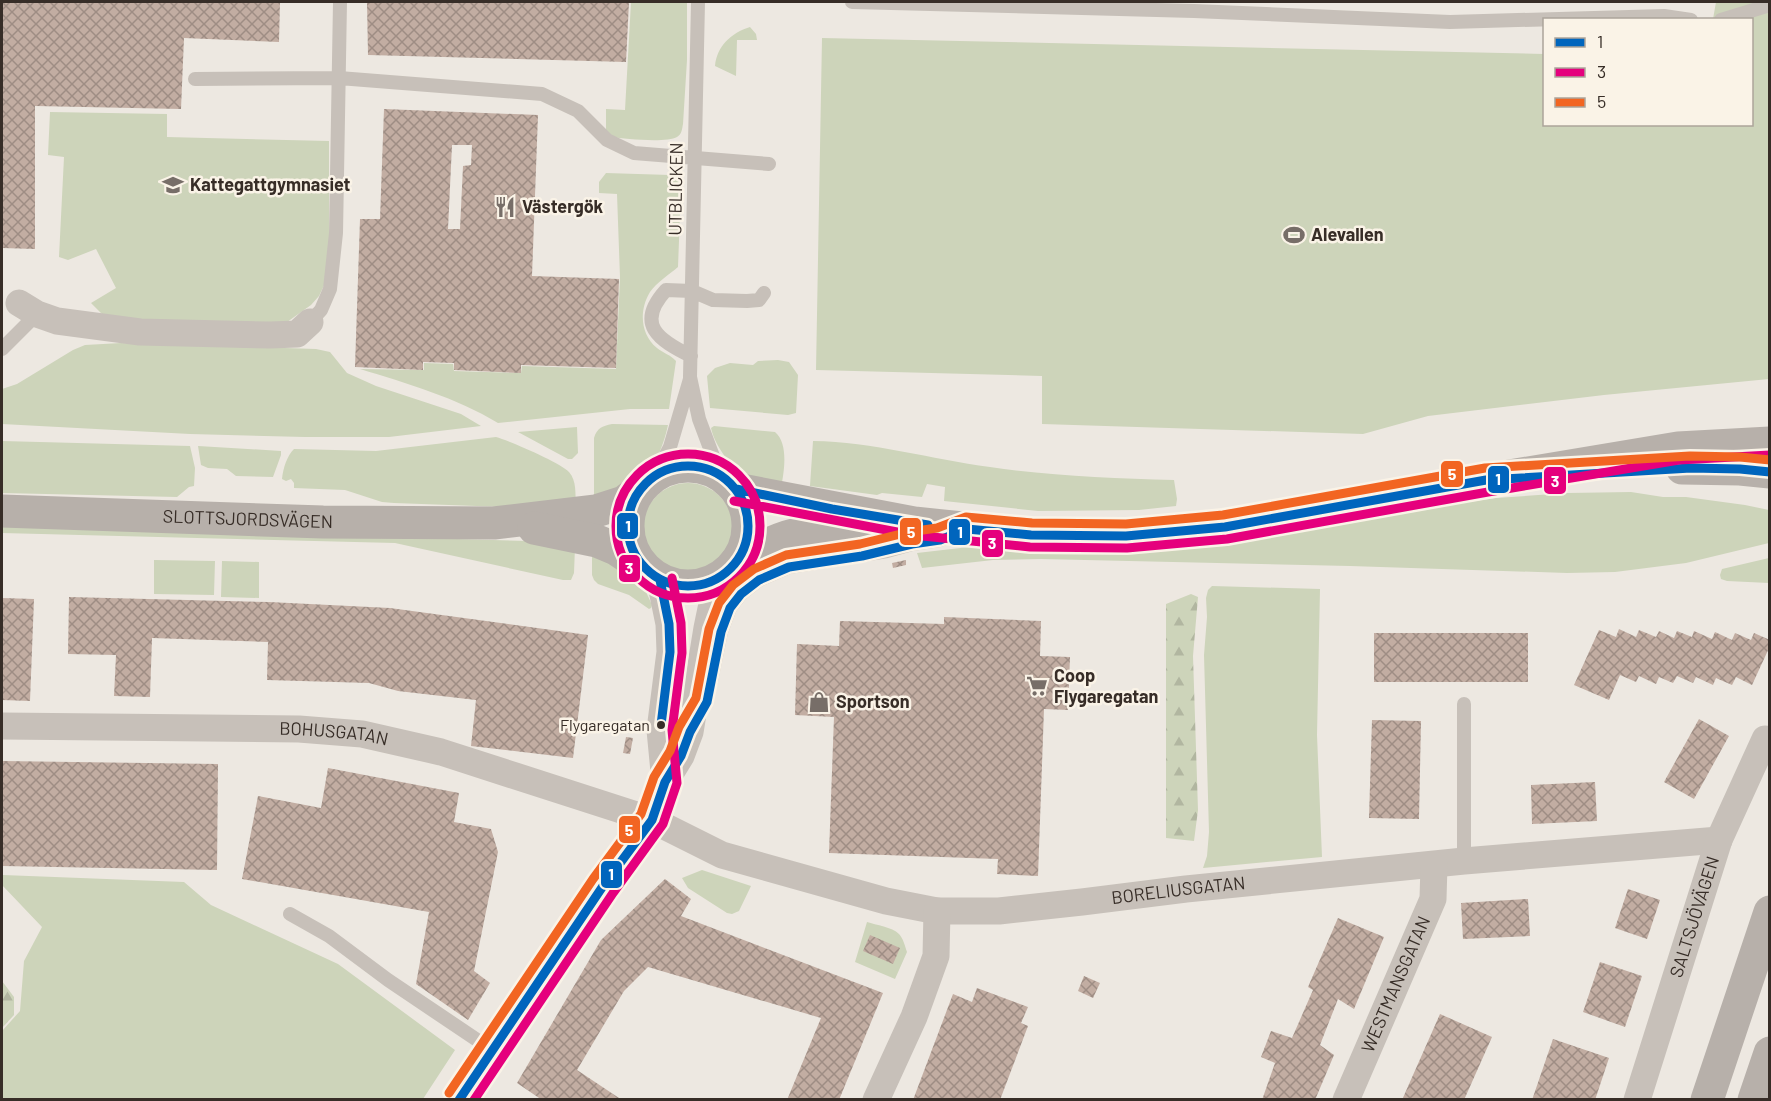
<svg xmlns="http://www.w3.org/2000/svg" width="1771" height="1101" font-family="Barlow,sans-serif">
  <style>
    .green { fill: #cdd4ba }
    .forest { fill: url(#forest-firs) }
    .building { fill: url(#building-cross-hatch); fill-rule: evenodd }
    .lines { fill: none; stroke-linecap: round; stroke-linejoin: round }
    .service { stroke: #c7c0b9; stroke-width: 14 }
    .minor { stroke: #c7c0b9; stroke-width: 27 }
    .secondary { stroke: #b7b0aa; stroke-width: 33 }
    .bus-1-casing { stroke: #faf3e7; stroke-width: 14 }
    .bus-2-casing { stroke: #faf3e7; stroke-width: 14 }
    .bus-3-casing { stroke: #faf3e7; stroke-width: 14 }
    .bus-1 { stroke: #0065bd; stroke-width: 9 }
    .bus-2 { stroke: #e5007d; stroke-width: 9 }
    .bus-3 { stroke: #f26522; stroke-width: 9 }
    .bus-dot { fill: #372d27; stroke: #faf3e7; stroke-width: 2 }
    .labels { text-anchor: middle; stroke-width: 5; stroke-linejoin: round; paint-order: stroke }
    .bus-label { font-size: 16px; fill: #372d27; stroke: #faf3e7; text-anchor: end }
    .poi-label { font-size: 18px; font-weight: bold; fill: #372d27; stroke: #faf3e7; text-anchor: start }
    .street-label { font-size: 18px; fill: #372d27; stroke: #faf3e7 }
    .line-badge { stroke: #faf3e7; stroke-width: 2 }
    .badge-label { font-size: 16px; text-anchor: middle; font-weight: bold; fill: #fff }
  </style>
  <defs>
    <pattern id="forest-firs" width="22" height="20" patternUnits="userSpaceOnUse" patternTransform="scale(1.5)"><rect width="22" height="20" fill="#cdd4ba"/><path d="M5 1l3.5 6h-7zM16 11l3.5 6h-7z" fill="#b1b6a0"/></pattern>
    <pattern id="building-cross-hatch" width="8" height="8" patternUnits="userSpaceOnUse" patternTransform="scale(1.5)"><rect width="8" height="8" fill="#c2ada2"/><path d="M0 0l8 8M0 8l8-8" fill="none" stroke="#9e8d84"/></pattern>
  </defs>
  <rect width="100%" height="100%" fill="#ede8e1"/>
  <!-- green -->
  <path class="green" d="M631 2H687V60L683 124C682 129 682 134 677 137 667 143 624 139 612 137L606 131V109L625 110Z
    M1716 2H1769V379L1604 395 1428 416 1363 434 1042 424V376L816 370 822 38 1544 54V124H1752V20L1713 19Z
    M750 27 756 34 757 40H737L736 76 715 66C717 46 731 33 750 27Z
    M50 112 167 114V137L329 141V261L327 279 319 296 311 305 280 327 134 324 104 316 91 303 116 288 96 249 68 260 59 257 64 157 48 155Z
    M606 173 670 175 677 177 681 188 678 267C670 274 656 283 650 292 639 310 640 334 657 348 663 353 671 355 676 361L669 409H630L498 423C457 398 406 383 360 369L424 370V363L453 364 454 371 521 373 522 366 616 369 620 277 617 194 599 193V182Z
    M121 343 316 349 330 352 347 373 376 386 461 414 481 426 389 437H305L190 434 2 424V389L17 384 73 350 85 345Z
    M778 360 789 362 798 375 796 413 788 415 710 408 707 376 715 368 730 363 753 365 758 361Z
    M612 424 668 425C663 448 653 472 634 487 623 494 606 498 594 503V438C597 428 602 426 612 424Z
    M714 426 775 432C789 444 784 472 781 488 770 484 758 482 748 477 731 468 715 446 711 428Z
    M577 427 578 453 572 459H568L518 432Z
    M496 437C510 441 561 463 569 472 577 481 575 494 576 505L504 507 394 503 382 502 345 490 294 488V483L291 479 286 481 282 479C283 468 287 456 294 449L376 451Z
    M2 441 190 446 195 468 194 486 189 487 177 497 2 493Z
    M813 441C873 442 931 459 990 467 1051 476 1112 478 1174 480L1177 499 1176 506 1139 510 1038 511 944 501 945 487 927 484 922 497 882 493 877 495 810 486Z
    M198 446 281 451V455L273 477 236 476 227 469 208 468 201 465Z
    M643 528a45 45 0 1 1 90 0a45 45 0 1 1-90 0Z
    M1631 492 1663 497H1686L1745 505 1769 510V543L1686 563 1615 572 1567 573 1350 566 1041 559 993 560 922 568 917 553 969 547 1005 548 1265 534 1425 508 1496 498 1567 493Z
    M2 526 528 541 575 547 574 573 571 580H563L395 543 2 533Z
    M592 551 642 583 652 605 651 608 649 609 629 595 598 584 594 580 592 575Z
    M1769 558V583L1727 581 1721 579 1720 575 1722 569Z
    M154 560 215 561 214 595 154 594Z
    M222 561 259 562V598L221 597Z
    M1212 586 1320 589 1317 735 1322 857 1203 868 1207 856 1209 832 1204 655 1207 617 1206 598 1208 590Z
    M702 870 751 886 739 911 732 914 727 913 688 888 682 878Z
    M3 875 184 882 211 905 338 964 455 1050 423 1099H2V1031L20 1011 24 961 42 927 2 885Z
    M867 922C876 925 892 927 899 934 903 938 905 946 907 952L895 979 855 962Z"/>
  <!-- forest -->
  <path class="forest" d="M1191 594 1198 597 1193 656 1198 810 1194 841 1166 838V604Z
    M2 981 14 997V1015L2 1028Z"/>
  <!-- building -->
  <path class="building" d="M3 2H280L279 42 184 38 181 109 35 106V249L2 248Z
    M367 2H629L626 62 368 55Z
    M384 109 538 115 532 276 619 279 616 368 521 365V373L454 370V363L423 362V370L355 367 360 219H380ZM452 145H472L471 165 463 166 460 229H448Z
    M906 560V565L893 568 892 563Z
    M69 597 269 602 390 608 588 635 573 758 471 746 476 700 398 691 369 683 267 680 268 642 152 638 150 697 114 696 116 655 68 654Z
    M2 598 34 599 30 701 2 700Z
    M944 617 1041 621 1040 656 1070 657 1068 710 1044 709 1038 876 997 874 998 859 829 853 834 717 795 715 797 644 839 646 840 621 944 624Z
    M1619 629 1636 637 1639 630 1656 637 1659 631 1674 638 1677 631 1692 637 1694 631 1712 639 1715 632 1732 640 1735 633 1751 640 1754 633 1770 640V646L1752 685 1736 677 1732 685 1716 678 1713 685 1696 677 1693 683 1677 676 1673 683 1659 677 1656 684 1639 676 1636 682 1620 675 1609 700 1574 685 1599 630 1616 637Z
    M1374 633H1528V682H1374Z
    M1699 719 1729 736 1694 799 1664 782Z
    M1372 720 1421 721 1419 819 1369 818Z
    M626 737 633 738 630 754 623 753Z
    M2 761 218 764 217 870 2 866Z
    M328 768 459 793 454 822 491 829 498 852 474 971 490 983 468 1020 416 984 429 912 242 879 258 796 321 808Z
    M1595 782 1597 821 1532 824 1531 785Z
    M665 879 691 899 681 916 883 993 839 1100H787L821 1018 648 967 624 991 577 1070 622 1100H542L517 1083 601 940Z
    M1628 889 1660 900 1647 939 1615 928Z
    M1528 899 1530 936 1463 939 1461 903Z
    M1338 918 1384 937 1354 1009 1338 999 1320 1045 1334 1055 1315 1100H1262L1275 1063 1261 1057 1271 1031 1292 1038 1313 990 1308 987Z
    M870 935 900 948 893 964 863 951Z
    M1600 962 1642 976 1625 1027 1583 1012Z
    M1084 976 1100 983 1093 998 1078 991Z
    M977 988 1028 1007 1021 1023 1028 1026 1000 1100H913L953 994 972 1002Z
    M1440 1014 1492 1037 1464 1100H1402Z
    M1553 1039 1609 1058 1595 1100H1532Z"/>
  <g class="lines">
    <!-- service -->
    <path class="service" d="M698 2 690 377 699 419 720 475
      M852 2 1194 11 1450 22 1664 16 1691 20
      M1721 20 1770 5
      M195 79 339 78 542 94 578 111 607 140 634 153 769 164
      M310 322 321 310 330 289 336 233 340 2
      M2 349 37 314
      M691 356C658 340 635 324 666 290L692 291 713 300 747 301 759 300 764 293
      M656 474 670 447 690 379
      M711 681 721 632 730 608 741 594 759 580 789 567 887 551 912 544 940 540 948 537
      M1464 704V861
      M290 914 329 936 388 980 492 1050"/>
    <!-- minor -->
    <g class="minor">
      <path d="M19 303 37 314 57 321 140 332 270 335 297 334 310 322"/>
      <path d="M660 580 669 624 670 652 660 730 665 782"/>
      <path id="s1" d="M2 726 299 729 362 734 441 752 652 820 722 855 886 901 937 911H999L1082 902 1186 889 1464 861 1719 840"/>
      <path d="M459 1100 603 886 652 820 665 782 681 756 690 732 707 628 713 599 721 577"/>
      <path d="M876 1100 914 1017 936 956 937 911"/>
      <path id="s2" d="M1346 1100 1433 899 1434 865"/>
      <path id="s3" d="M1637 1100 1719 840 1765 739"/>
    </g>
    <!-- secondary -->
    <g class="secondary">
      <circle cx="688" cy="526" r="60"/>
      <path d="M1682 468 1740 469 1770 472"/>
      <path d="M736 489 914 523 1031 535 1126 536 1225 527 1486 480 1678 448 1770 443"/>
      <path id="s4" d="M2 511 323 522 494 523 596 511 624 502 638 491"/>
      <path d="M534 528 597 541 616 549 643 567"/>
      <path d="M737 561C747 556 756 549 766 545 796 531 832 526 864 525"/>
      <path d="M1707 1100 1770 912"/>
      <path d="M1754 1100 1770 1053"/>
    </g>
    <defs>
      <path id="bus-1" d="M628 526a60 60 0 1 1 120 0a60 60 0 1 1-120 0Z
        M736 489 832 509 928 525
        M660 580 669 624 670 652 661 725
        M459 1100 603 886 652 820 665 782 681 756 690 732 707 702 721 632 730 608 741 594 759 580 789 567 862 556 912 544 940 540 967 529 1031 535 1126 536 1225 527 1486 480 1691 468 1740 469 1770 472"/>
      <path id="bus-2" d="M616 526a72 72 0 1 1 144 0a72 72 0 1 1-144 0Z
        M734 501 913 535 1030 547 1127 548 1227 539 1488 492 1679 460 1770 455
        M474 1100 613 893 663 824 677 783 672 730 682 653 681 623 672 578"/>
      <path id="bus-3" d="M449 1093 593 879 641 814 654 777 670 751 679 727 696 698 709 629 719 603 733 585 754 569 786 555 860 544 909 532 937 528 966 517 1032 523 1126 524 1223 515 1485 468 1690 456 1740 457 1770 460"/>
    </defs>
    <!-- bus-1 casing -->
    <use href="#bus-1" class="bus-1-casing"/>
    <!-- bus-2 casing -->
    <use href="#bus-2" class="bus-2-casing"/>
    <!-- bus-3 casing -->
    <use href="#bus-3" class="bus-3-casing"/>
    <!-- bus-1 -->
    <use href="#bus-1" class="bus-1"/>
    <!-- bus-2 -->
    <use href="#bus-2" class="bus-2"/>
    <!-- bus-3 -->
    <use href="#bus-3" class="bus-3"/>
  </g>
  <!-- icons -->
  <defs>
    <symbol id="school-bare" viewBox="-9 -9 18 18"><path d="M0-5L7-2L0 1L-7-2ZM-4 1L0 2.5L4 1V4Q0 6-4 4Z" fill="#776e68" stroke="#faf3e7" stroke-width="2.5" paint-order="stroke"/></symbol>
    <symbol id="restaurant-bare" viewBox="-9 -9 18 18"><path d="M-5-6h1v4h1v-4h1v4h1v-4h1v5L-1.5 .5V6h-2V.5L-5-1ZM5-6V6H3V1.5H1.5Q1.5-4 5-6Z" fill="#776e68" stroke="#faf3e7" stroke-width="2.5" paint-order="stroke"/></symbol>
    <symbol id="stadium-bare" viewBox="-9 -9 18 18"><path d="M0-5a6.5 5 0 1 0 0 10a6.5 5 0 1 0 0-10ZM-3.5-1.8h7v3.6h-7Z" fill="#776e68" stroke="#faf3e7" stroke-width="2.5" paint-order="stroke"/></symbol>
    <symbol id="supermarket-bare" viewBox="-9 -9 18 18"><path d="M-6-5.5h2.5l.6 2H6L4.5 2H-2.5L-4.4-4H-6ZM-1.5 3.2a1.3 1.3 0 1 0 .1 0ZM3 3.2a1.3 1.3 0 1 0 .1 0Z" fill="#776e68" stroke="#faf3e7" stroke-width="2.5" paint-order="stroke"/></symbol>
    <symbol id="shop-bare" viewBox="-9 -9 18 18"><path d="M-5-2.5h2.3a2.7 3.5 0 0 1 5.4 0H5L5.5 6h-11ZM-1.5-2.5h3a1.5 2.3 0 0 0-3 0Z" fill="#776e68" stroke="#faf3e7" stroke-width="2.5" paint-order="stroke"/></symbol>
  </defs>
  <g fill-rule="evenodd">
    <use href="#school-bare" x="158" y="170" width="30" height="30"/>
    <use href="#restaurant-bare" x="490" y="192" width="30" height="30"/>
    <use href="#stadium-bare" x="1279" y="220" width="30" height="30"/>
    <use href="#supermarket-bare" x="1022" y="671" width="30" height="30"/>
    <use href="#shop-bare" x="804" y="687" width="30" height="30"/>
  </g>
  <!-- markers -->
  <circle class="bus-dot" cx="661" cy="725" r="5"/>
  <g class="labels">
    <!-- bus labels -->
    <g class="bus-label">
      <text x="650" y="731">Flygaregatan</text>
    </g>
    <!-- poi labels -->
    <g class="poi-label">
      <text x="190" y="191">Kattegattgymnasiet</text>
      <text x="522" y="213">Västergök</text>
      <text x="1311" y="241">Alevallen</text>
      <text x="1054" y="682">Coop<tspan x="1054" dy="21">Flygaregatan</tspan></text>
      <text x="836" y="708">Sportson</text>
    </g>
    <!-- street labels -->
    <g class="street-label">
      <text transform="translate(676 189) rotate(-89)" y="6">UTBLICKEN</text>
      <text dy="6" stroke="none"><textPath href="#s4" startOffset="246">SLOTTSJORDSVÄGEN</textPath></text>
      <text dy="6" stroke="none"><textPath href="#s1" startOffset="332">BOHUSGATAN</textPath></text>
      <text dy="6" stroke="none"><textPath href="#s1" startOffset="1206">BORELIUSGATAN</textPath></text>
      <text dy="6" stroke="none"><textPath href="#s3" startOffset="192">SALTSJÖVÄGEN</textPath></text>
      <text dy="6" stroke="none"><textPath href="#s2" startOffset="126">WESTMANSGATAN</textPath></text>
    </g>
  </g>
  <g class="line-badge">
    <rect x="1440" y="460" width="24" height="28" rx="6" fill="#f26522"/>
    <rect x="1487" y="465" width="23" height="29" rx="6" fill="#0065bd"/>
    <rect x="1543" y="466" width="24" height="29" rx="6" fill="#e5007d"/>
    <rect x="616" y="512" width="23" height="28" rx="6" fill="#0065bd"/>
    <rect x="899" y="517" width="23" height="29" rx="6" fill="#f26522"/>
    <rect x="948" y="518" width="23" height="28" rx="6" fill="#0065bd"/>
    <rect x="981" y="529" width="23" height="29" rx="6" fill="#e5007d"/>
    <rect x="618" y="554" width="23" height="29" rx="6" fill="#e5007d"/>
    <rect x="618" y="815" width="23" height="29" rx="6" fill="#f26522"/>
    <rect x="600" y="860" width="23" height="29" rx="6" fill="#0065bd"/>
  </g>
  <g class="badge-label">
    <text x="1452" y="480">5</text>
    <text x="1498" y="485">1</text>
    <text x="1555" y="487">3</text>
    <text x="628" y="532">1</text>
    <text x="911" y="538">5</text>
    <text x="960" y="538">1</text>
    <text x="992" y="549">3</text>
    <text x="629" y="574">3</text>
    <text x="629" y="836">5</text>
    <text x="611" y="880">1</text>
  </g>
  <!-- border -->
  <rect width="1771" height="1101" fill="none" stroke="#372d27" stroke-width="6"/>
  <!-- legend -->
  <rect x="1543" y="18" width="210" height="108" fill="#faf3e7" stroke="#aca49a" stroke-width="1.5"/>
  <rect x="1555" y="38" width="30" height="9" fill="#0065bd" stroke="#aca49a" stroke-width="1.5"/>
  <text x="1597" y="48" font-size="18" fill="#372d27">1</text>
  <rect x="1555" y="68" width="30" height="9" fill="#e5007d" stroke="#aca49a" stroke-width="1.5"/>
  <text x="1597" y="78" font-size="18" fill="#372d27">3</text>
  <rect x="1555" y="98" width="30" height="9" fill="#f26522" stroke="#aca49a" stroke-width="1.5"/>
  <text x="1597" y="108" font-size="18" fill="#372d27">5</text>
</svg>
